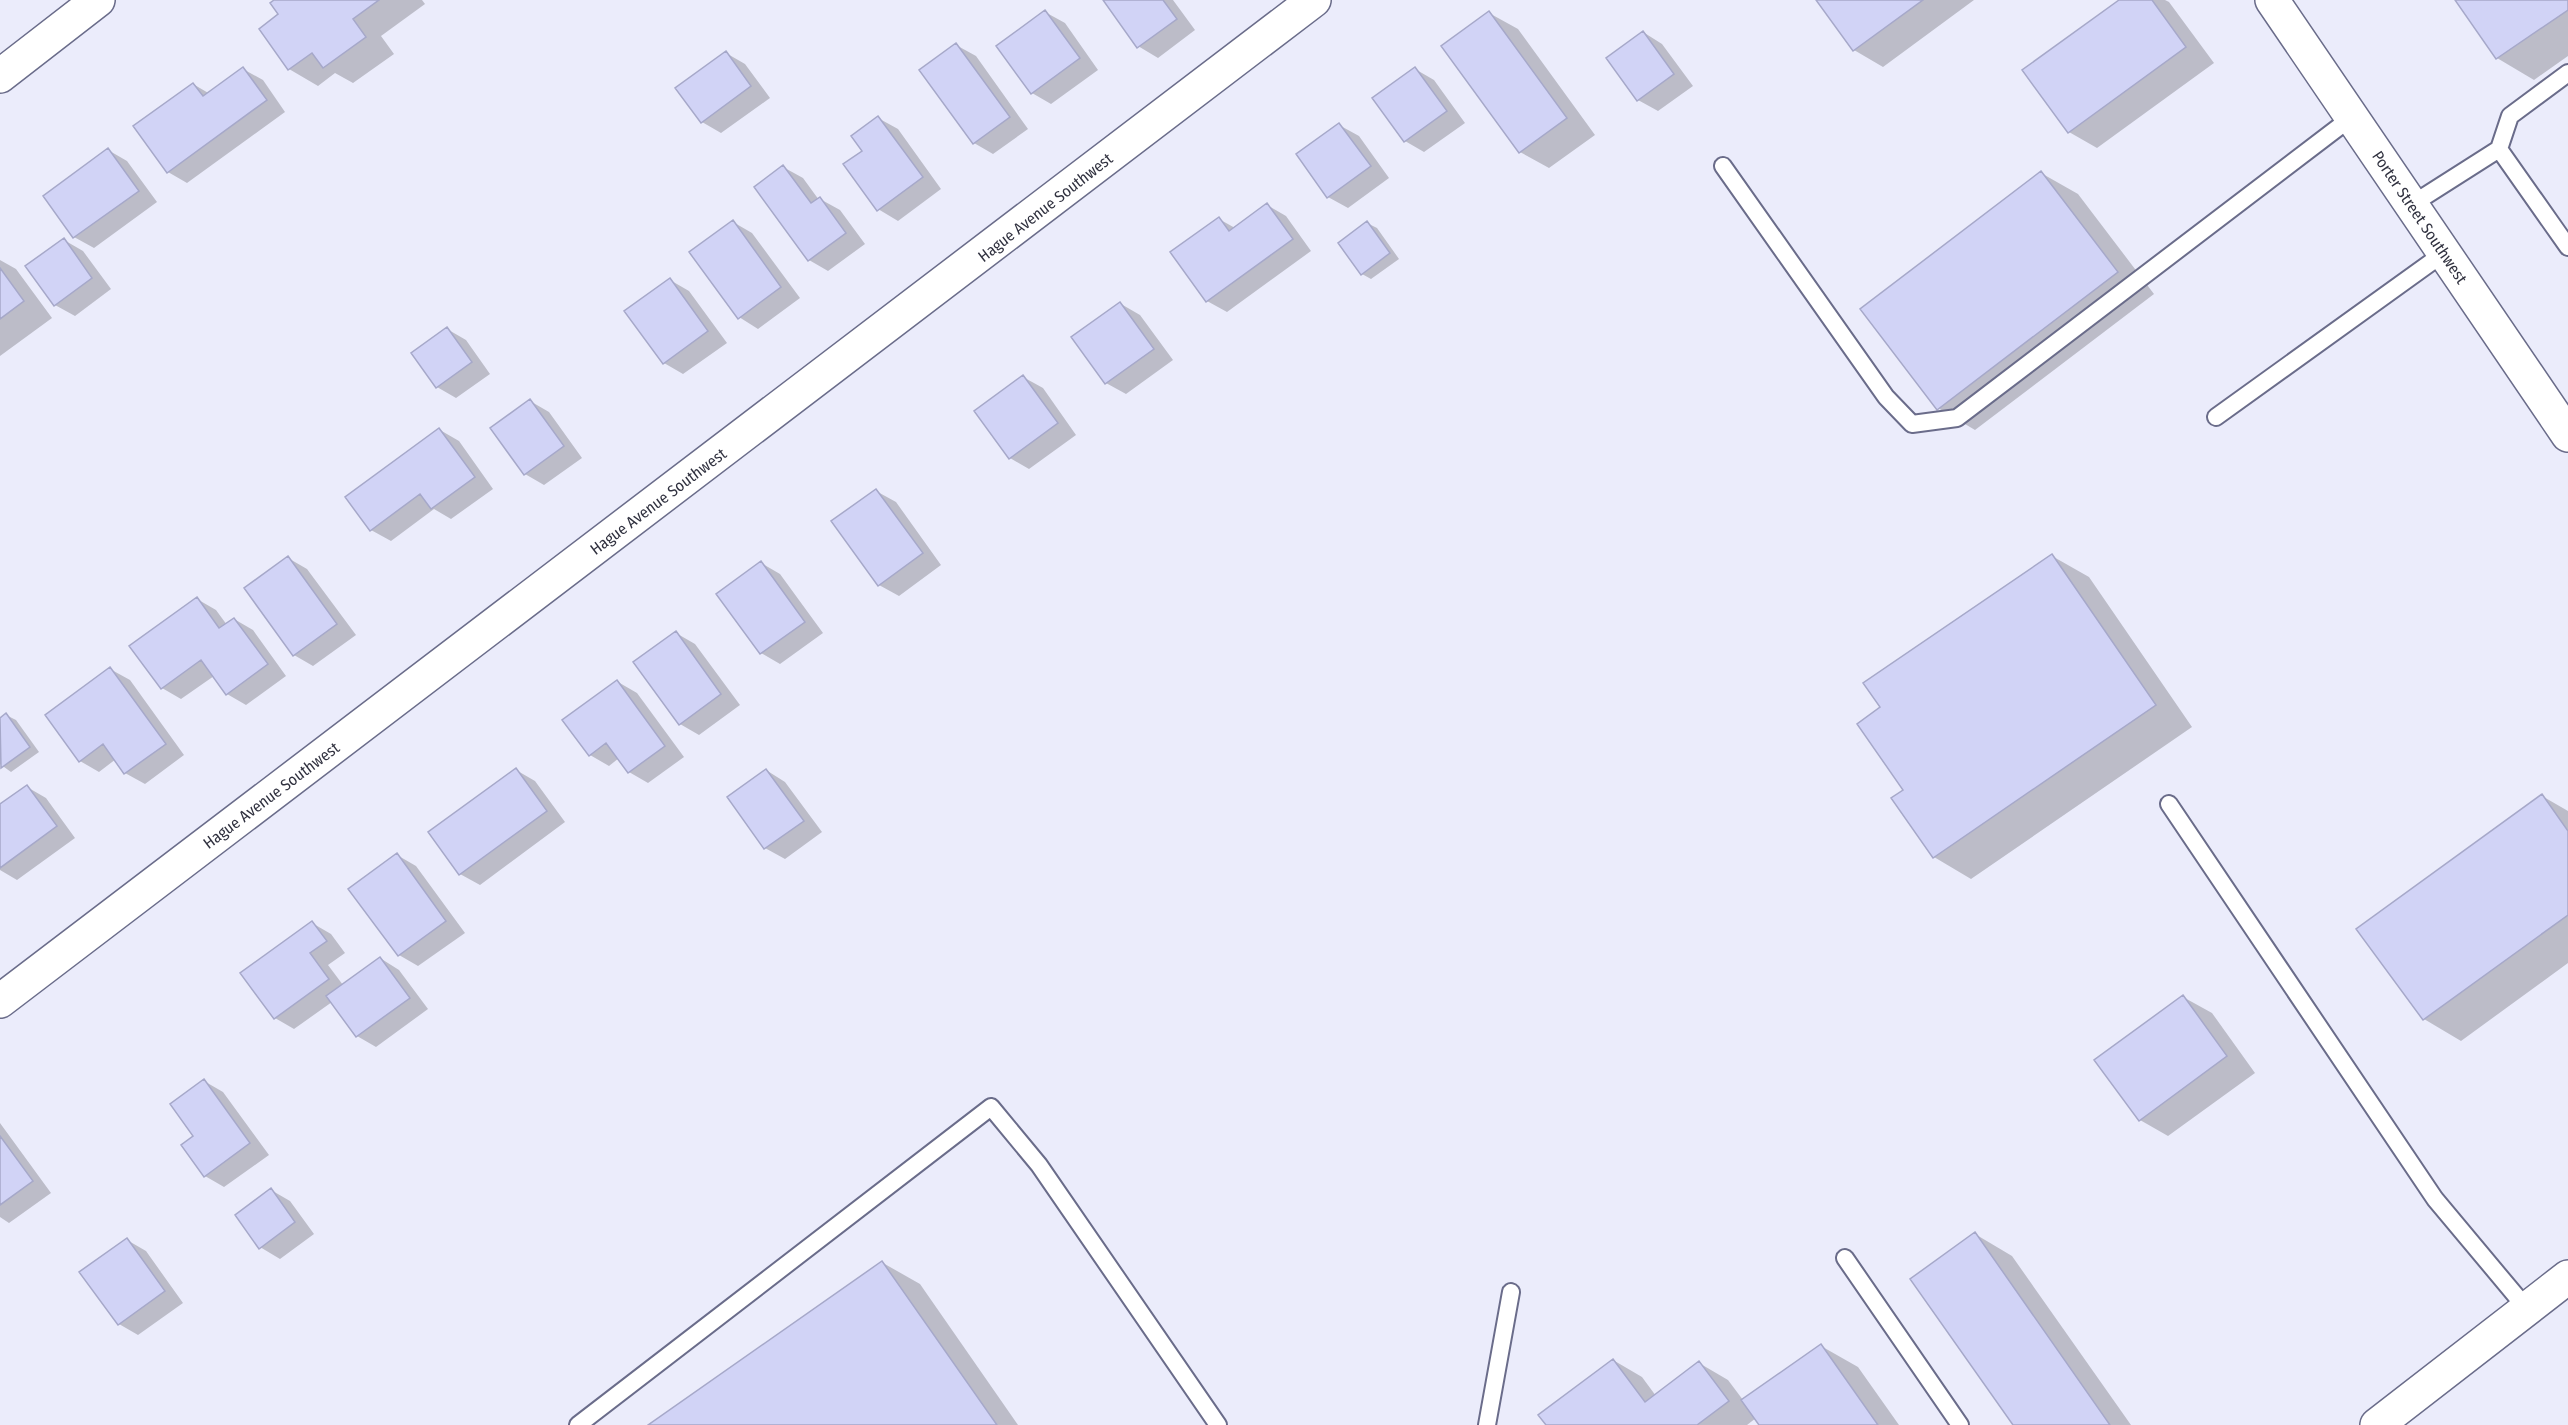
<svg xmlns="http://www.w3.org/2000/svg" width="2568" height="1425" font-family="'Fira Sans Condensed',sans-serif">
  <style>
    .shadow { fill: #0003 }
    .building { fill: #d1d3f6; stroke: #a6a8c9; stroke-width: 1.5 }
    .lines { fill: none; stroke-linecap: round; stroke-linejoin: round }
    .service-casing { stroke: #6a6c8a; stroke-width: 20 }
    .minor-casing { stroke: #6a6c8a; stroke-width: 36 }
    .tertiary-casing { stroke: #6a6c8a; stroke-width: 36 }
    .service { stroke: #fff; stroke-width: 16 }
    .minor { stroke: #fff; stroke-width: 33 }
    .tertiary { stroke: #fff; stroke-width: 33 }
    .labels { text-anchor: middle; stroke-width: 5; stroke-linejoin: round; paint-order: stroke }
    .street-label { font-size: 16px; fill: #30313f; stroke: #fff }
  </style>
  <rect width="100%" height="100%" fill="#ebecfb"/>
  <!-- shadow -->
  <path class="shadow" d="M276 0H422L425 4 381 36 394 54 353 83 335 73 318 86 289 69 261 29 281 14Z
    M1105 0H1173L1195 30 1158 58 1138 46Z
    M1817 0H1974L1883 67 1854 50Z
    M2121 0H2165L2169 2 2214 63 2097 148 2069 132Z
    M2457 0H2568V56L2534 80 2497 58Z
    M1045 12 1065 23 1098 70 1051 104 1032 93Z
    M1489 13 1518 29 1595 135 1549 168 1520 152Z
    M1643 32 1662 44 1693 86 1658 111 1638 100Z
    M956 45 976 56 1028 129 993 154 974 143Z
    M726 53 745 64 770 98 721 133 702 122Z
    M243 69 263 80 285 112 187 183 168 172 193 84 210 94Z
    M1415 69 1434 80 1465 123 1424 152 1405 141Z
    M878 118 898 129 941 189 898 221 878 209 864 151Z
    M1339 125 1359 136 1389 178 1348 208 1328 197Z
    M108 150 127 161 157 202 94 248 74 237Z
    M783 167 803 178 819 200 820 199 840 210 865 244 828 271 809 260Z
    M2041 173 2078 194 2154 294 1975 430 1938 408Z
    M1267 205 1286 216 1311 251 1227 312 1207 301 1172 253 1219 219 1235 228Z
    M733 222 752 233 800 298 758 329 739 317Z
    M1367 223 1377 228 1399 259 1371 279 1362 274Z
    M64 240 83 251 111 289 75 316 55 305Z
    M0 260 16 269 52 318 0 356Z
    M670 280 689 291 727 343 683 374 664 363Z
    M1121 304 1140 315 1173 360 1126 394 1106 383Z
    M447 329 466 340 490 374 456 398 437 387Z
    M1023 377 1043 388 1076 435 1029 469 1010 458Z
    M530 401 549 412 582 458 544 485 525 474Z
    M440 430 459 441 493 489 451 519 434 509 391 541 371 530Z
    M876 491 896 502 941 565 899 596 879 585Z
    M2052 556 2089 577 2192 727 1971 879 1934 857 1905 791 1882 708Z
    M288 558 307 569 356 635 313 666 294 655Z
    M761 563 780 574 823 633 780 664 761 653Z
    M197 599 216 610 227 625 234 619 253 630 286 676 246 705 227 694 214 676 181 699 162 688Z
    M676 633 695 644 740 705 699 735 680 724Z
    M110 669 130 680 184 755 145 784 125 773 116 759 99 772 80 761Z
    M618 682 637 693 684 757 648 783 629 772 619 758 609 766 590 755Z
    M6 715 16 720 39 752 11 772 0 764V720Z
    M516 770 535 781 565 822 480 885 460 874Z
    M766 770 785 782 822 832 785 859 765 848Z
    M27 787 46 798 75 838 17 880 0 870V806Z
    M2542 796 2568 811V963L2461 1041 2424 1019Z
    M397 855 416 866 465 933 418 966 399 955Z
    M312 923 331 934 345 953 328 965 343 985 380 958 399 970 428 1009 376 1047 357 1036 332 1002 294 1029 275 1018Z
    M2183 997 2212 1013 2255 1073 2168 1136 2140 1120Z
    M204 1081 223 1092 269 1155 224 1187 205 1176 195 1136Z
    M0 1123 51 1193 9 1223 0 1217Z
    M271 1190 290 1201 314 1234 280 1259 260 1247Z
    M1975 1234 2012 1256 2131 1425H2015Z
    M127 1240 146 1251 183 1303 138 1335 119 1324Z
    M883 1263 920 1284 1018 1425H651Z
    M1821 1346 1858 1367 1899 1425H1761L1756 1418 1747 1425H1548L1613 1360 1642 1377 1656 1396 1699 1363 1728 1380 1743 1400Z"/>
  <!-- building -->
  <path class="building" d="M274 0H379L353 19 366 37 323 68 312 53 288 70 259 29 278 14 270 3Z
    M1103 0H1163L1177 19 1137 48Z
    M1816 0H1923L1853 51Z
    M2119 0H2152L2186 47 2068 133 2022 70Z
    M2455 0H2568V10L2496 59Z
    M1045 10 1080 58 1031 94 996 46Z
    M1489 11 1567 118 1519 153 1441 46Z
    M1643 31 1674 74 1637 101 1606 58Z
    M956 43 1010 117 973 144 919 70Z
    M726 51 751 86 701 123 675 88Z
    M243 67 267 100 167 173 133 126 193 83 203 96Z
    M1415 67 1447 111 1404 142 1372 98Z
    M878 116 923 177 877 211 843 164 862 151 851 136Z
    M1339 123 1371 166 1327 198 1296 154Z
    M108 148 139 191 73 238 43 196Z
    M783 165 811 203 820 197 846 233 808 261 754 187Z
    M2041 171 2118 272 1937 410 1860 309Z
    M1267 203 1293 239 1206 302 1170 252 1219 217 1229 231Z
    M733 220 781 287 738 319 689 252Z
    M1367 221 1390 253 1361 275 1338 243Z
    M64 238 92 278 54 306 25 266Z
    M0 268 24 301 0 319Z
    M670 278 708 331 663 364 624 311Z
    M1120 302 1154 349 1105 384 1071 337Z
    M447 327 472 362 436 388 411 353Z
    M1023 375 1058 423 1009 459 974 411Z
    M530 399 564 446 524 475 490 428Z
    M439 428 475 477 431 509 420 494 370 531 345 497Z
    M876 489 923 553 878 586 831 521Z
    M2052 554 2156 705 1933 858 1891 798 1903 790 1857 724 1880 707 1863 683Z
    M288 556 337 624 293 656 244 588Z
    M761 561 805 622 760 654 716 594Z
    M197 597 219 628 234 618 268 664 226 695 201 660 161 689 129 646Z
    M676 631 721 694 679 725 633 662Z
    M110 667 166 744 124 774 103 744 79 762 45 715Z
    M617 680 665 746 628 773 606 743 589 756 562 720Z
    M6 713 30 747 1 768 0 718Z
    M516 768 547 811 459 875 428 832Z
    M766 769 804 821 764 849 727 797Z
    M27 785 57 826 0 868V804Z
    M2542 794 2568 831V915L2423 1020 2356 929Z
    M397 853 446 921 398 956 348 889Z
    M312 921 327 941 310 953 329 979 274 1019 240 973Z
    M380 957 410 998 356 1037 326 996Z
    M2183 995 2227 1056 2139 1121 2094 1060Z
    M204 1079 250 1143 204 1177 181 1145 193 1136 170 1104Z
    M0 1136 33 1181 0 1205Z
    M271 1188 295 1222 259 1249 235 1215Z
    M1975 1232 2110 1425H2013L1910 1279Z
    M127 1238 165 1291 118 1325 79 1272Z
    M882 1261 997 1425H648Z
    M1821 1344 1878 1425H1759L1741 1400Z
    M1613 1359 1645 1402 1699 1361 1729 1401 1697 1425H1546L1538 1415Z"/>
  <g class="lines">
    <defs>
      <path id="service" d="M2499 149 2568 247
        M1723 166 1886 397 1912 424 1957 418 2352 117
        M2411 205 2499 149 2510 116 2568 73
        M2216 417 2444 253
        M2169 804 2435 1199 2527 1309
        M1845 1258 1960 1425
        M578 1425 991 1107 1039 1165 1218 1425
        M1487 1425 1511 1292"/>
      <path id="minor" d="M2272 0 2568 435
        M0 76 98 0
        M0 1001 1314 0"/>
      <path id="tertiary" d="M2377 1425 2568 1277"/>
    </defs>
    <!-- service casing -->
    <use href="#service" class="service-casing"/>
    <!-- minor casing -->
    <use href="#minor" class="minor-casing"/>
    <!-- tertiary casing -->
    <use href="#tertiary" class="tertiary-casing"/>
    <!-- service -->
    <use href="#service" class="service"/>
    <!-- minor -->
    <use href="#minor" class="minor"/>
    <!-- tertiary -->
    <use href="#tertiary" class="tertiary"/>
  </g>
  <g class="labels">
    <!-- street labels -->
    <g class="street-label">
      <text transform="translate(1045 207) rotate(-38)" y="6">Hague Avenue Southwest</text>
      <text transform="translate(2420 217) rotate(56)" y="6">Porter Street Southwest</text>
      <text transform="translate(658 501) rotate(-37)" y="6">Hague Avenue Southwest</text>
      <text transform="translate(271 795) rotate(-37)" y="6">Hague Avenue Southwest</text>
    </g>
  </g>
</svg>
